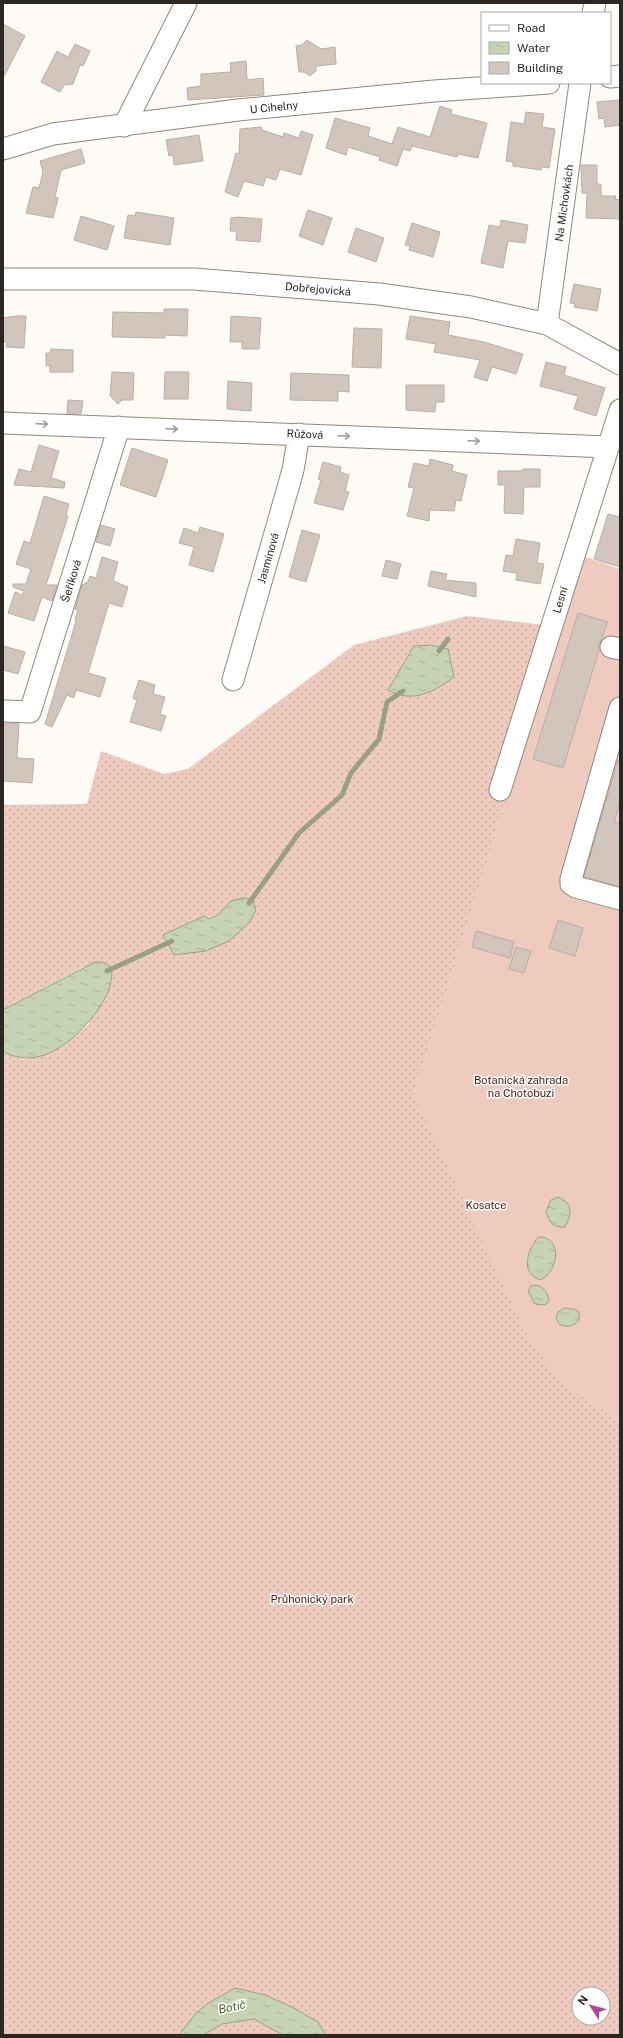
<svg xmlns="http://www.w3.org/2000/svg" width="623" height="2038" font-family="'Public Sans',sans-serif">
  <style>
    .grass { fill: url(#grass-dots); fill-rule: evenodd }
    .garden { fill: #eecbbe }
    .water { fill: url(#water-ripples); stroke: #98a088 }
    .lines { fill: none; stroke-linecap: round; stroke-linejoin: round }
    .stream { stroke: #98a088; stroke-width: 5 }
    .building { fill: #d1c5bc; stroke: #b9aea5 }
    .minor-casing { stroke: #8e877c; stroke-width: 23 }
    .minor { stroke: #fff; stroke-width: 21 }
    .oneway { stroke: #a09e9c }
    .labels { text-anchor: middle; stroke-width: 3; stroke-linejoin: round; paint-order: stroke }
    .street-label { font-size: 11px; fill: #2b2823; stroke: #fff }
    .park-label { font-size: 11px; fill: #481b09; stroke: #fff }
    .water-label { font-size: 12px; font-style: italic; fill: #4b5c2c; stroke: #fff }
  </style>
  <defs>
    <pattern id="grass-dots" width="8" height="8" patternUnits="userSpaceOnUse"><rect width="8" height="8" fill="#eecbbe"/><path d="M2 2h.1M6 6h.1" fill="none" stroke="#ccaea3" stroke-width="1.8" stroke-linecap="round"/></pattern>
    <pattern id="water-ripples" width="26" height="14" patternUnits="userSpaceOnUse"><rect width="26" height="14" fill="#c7d4b4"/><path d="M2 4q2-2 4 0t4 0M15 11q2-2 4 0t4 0" fill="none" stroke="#abb69a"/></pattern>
  </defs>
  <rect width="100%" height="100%" fill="#fefbf6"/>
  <!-- grass -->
  <path class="grass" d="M467 616 561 627 414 1095 567 1387 620 1420V2035H3V1050L6 1054 25 1059 63 1046 89 1024 85 966 3 1010V805L87 804 101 751 164 774 188 769 354 645ZM414 646 448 649 454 677 388 690ZM231 901 206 951 196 921 203 916 209 919 218 915ZM579 1994H603V2018H579Z"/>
  <!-- garden -->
  <path class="garden" d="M583 556 620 569V1420L567 1387 531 1344 414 1095Z"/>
  <!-- water -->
  <path class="water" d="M431 645 448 649 454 677C433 692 413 704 388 690L414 646Z
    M244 898 253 900 256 910 249 923 229 941 206 951 174 955 163 935 204 916 209 919 218 915 231 901Z
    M95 962H103L112 968C112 976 111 985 108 992 95 1021 55 1065 19 1057 13 1056 7 1055 3 1050V1010Z
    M558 1197C573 1203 572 1214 565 1227 553 1228 549 1222 546 1211L551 1200Z
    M538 1237C564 1237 558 1271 541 1280 519 1273 528 1250 538 1237Z
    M536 1285C544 1287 548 1292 549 1301L545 1305 535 1304 528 1291 531 1286Z
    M564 1308 574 1309 579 1312V1320C573 1327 567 1328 559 1324L556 1318 558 1312Z
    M235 1988 265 1995 292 2007 318 2022 326 2035H283L254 2019 222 2024 203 2035H179L196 2013 207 2004Z"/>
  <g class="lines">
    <!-- stream -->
    <path class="stream" d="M439 651 448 639
      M249 903 299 833 342 795 351 773 379 739 387 702 403 691
      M107 971 172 941"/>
  </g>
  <!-- building -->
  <path class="building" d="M3 24 25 36 3 78Z
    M307 40 321 49 335 47 336 64 316 66V71L310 76 304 72H299L296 46 302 45Z
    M75 44 90 51 83 66 80 65 73 84 64 85 60 92 41 82 57 51 68 57Z
    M246 61 247 80 263 78 264 95 188 100 187 88 201 86V74L231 72 230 63Z
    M620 100V125L605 127 604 118 599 119 597 102Z
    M440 106 452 110 451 114 487 123 478 158 458 154 457 157 412 146 410 151 403 149 397 166 379 160 380 157 348 147 346 155 326 148 335 118 370 128 368 136 392 144 398 127 430 137Z
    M526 112 544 114 542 127 555 129 549 168 542 167 541 170 513 166V162L506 161 511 122 524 124Z
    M261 127 262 130 283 137 284 133 299 138 301 131 313 135 301 175 280 169 276 180 266 177 263 186 244 181 238 197 225 192 236 153 239 154 240 129Z
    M199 135 203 161 174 165 173 155 169 156 166 140Z
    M81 149 85 163 61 170 55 197 58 198 53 218 26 213 33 187 39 188 43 172 40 161Z
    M581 165H597V184H601V196H616L615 200 620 199V219L586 218 587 193H582Z
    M308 210 332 218 323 245 299 236Z
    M136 212 174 218 170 245 124 238 128 215 135 216Z
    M81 216 114 226 107 250 74 240Z
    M238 217 262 219 260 242 236 240 237 231H230L231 218Z
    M501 220 528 225 525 243 508 241 503 268 481 263 489 225 500 227Z
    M412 223 440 232 433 257 409 250 410 246 405 245Z
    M356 228 384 238 376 262 348 252Z
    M574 284 601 289 597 311 574 307 575 304 570 303Z
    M164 309H188L187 336 165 335V338L112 337 113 312 164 313Z
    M16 316H26L24 348 6 347 7 342H3V318Z
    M231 316 261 318 259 349H242V342H230Z
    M410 316 450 322 448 335 484 342 523 354 516 374 492 367 487 381 474 377 480 360 434 352 436 344 406 339Z
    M354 328 382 329 381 368 352 367Z
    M51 349 73 350V372H50V366H46V353H50Z
    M546 362 566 367 564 375 605 388 596 416 574 409 578 396 540 386Z
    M112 372 134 373 133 400H122L118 404 110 396Z
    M165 372H189L188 399H164Z
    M291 373 349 375V392L338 391V401L290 400Z
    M228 381 252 383 251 411 227 409Z
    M406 385H444V402H436L435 412 406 410Z
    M68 400 83 401 81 414H67Z
    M39 445 59 451 51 478 65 482 64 488 14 485 19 469 31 472Z
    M132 448 168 460 156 497 120 485Z
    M430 459 453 465 452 471 467 475 461 501 456 500 454 511 430 510 429 521 407 516 414 488 408 487 414 463 429 466Z
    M323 462 341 467 340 472 349 475 345 491 349 492 343 510 314 503 321 480 318 479Z
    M523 469H540V487H524L523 514 504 513 505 485H498V471H522Z
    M44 496 69 504 66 515 68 516 46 585H57L52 601 42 597 34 621 8 613 15 592 22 595 24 591 13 587V584H26L31 569 16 564 24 541 30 543Z
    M608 514 620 517V567L594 559Z
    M101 525 115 529 110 546 96 542Z
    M200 527 224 534 213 572 189 565 194 547 179 543 184 528 198 533Z
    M302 530 320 535 306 582 289 577Z
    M516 539 540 543 537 563 544 564 540 584 516 580 517 573 503 571 506 555 513 556Z
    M102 557 118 562 113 581 128 587 122 607 109 603 88 673 106 678 100 697 76 690 74 698 67 695 52 727 45 724 76 621 75 620 78 610 75 609 82 585 88 582 90 576 96 578Z
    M386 560 401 564 397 579 382 576Z
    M431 571 447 574 445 580 476 583V597L428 586Z
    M578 613 608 622 599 644V650L563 768 533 759Z
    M3 646 25 652 18 674 3 670Z
    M139 680 155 685 153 694 165 697 160 714 166 716 161 731 130 722 137 700 133 698Z
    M5 723 19 724 17 758 34 759 32 783 3 781V730Z
    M618 760H620V802L614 822 620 823V887L584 877Z
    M558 920 583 928 575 956 549 948Z
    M476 931 514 942 510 958 472 947Z
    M516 947 531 951 524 973 509 969Z"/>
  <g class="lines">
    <defs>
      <path id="minor" d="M593 13 595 3
        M610 77 620 76
        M124 126 186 3
        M3 149 53 134 238 110 434 91 549 83
        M3 279H194L379 294 471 307 547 324 620 364
        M547 324 580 83
        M3 423 608 447
        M611 647 620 649
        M233 680 293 470 299 434
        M620 708 571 879V884L576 887 620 899
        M6 711 30 712 119 427
        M500 790 620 410"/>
    </defs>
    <!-- minor casing -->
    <use href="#minor" class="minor-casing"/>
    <!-- minor -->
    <use href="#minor" class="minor"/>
  </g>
  <!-- one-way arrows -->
  <defs><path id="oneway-shaft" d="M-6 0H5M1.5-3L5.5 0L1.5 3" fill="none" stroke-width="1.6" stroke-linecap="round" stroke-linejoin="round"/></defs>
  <g class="oneway">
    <use href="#oneway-shaft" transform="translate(42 424) rotate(2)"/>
    <use href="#oneway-shaft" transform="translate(172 429) rotate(2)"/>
    <use href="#oneway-shaft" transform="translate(344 436) rotate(2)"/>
    <use href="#oneway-shaft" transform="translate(474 441) rotate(2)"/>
  </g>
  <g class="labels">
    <!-- street labels -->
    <g class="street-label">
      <text transform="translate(274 107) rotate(-6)" y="4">U Cihelny</text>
      <text transform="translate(564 203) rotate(-82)" y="4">Na Michovkách</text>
      <text transform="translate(318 289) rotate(5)" y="4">Dobřejovická</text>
      <text transform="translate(305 434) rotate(2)" y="4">Růžová</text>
      <text transform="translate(268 558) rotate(-74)" y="4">Jasmínová</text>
      <text transform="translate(71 581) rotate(-73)" y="4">Šeříková</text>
      <text transform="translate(560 600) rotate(-73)" y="4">Lesní</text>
    </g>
    <!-- park labels -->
    <g class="park-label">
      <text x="521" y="1084">Botanická zahrada<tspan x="521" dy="13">na Chotobuzi</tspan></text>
      <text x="486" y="1209">Kosatce</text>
      <text x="312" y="1603">Průhonický park</text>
    </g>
    <!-- water labels -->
    <g class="water-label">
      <text transform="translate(232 2007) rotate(-12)" y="4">Botič</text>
    </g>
  </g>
  <!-- border -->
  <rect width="623" height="2038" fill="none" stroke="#2b2823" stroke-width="8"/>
  <!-- legend -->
  <rect x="481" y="12" width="130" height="72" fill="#ffffff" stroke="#aaa9a7"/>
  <rect x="489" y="25" width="20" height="6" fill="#ffffff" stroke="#aaa9a7"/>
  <text x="517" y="32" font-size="12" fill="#2b2823">Road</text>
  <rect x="489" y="42" width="20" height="12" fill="url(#water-ripples)" stroke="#aaa9a7"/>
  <text x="517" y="52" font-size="12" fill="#2b2823">Water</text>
  <rect x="489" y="62" width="20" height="12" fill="#d1c5bc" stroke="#aaa9a7"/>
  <text x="517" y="72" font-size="12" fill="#2b2823">Building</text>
  <!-- north arrow -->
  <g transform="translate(591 2006) rotate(306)"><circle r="19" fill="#ffffff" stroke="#aaa9a7"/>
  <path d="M0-3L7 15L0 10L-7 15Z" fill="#b5439e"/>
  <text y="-6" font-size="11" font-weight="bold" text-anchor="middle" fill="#2b2823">N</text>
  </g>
</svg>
